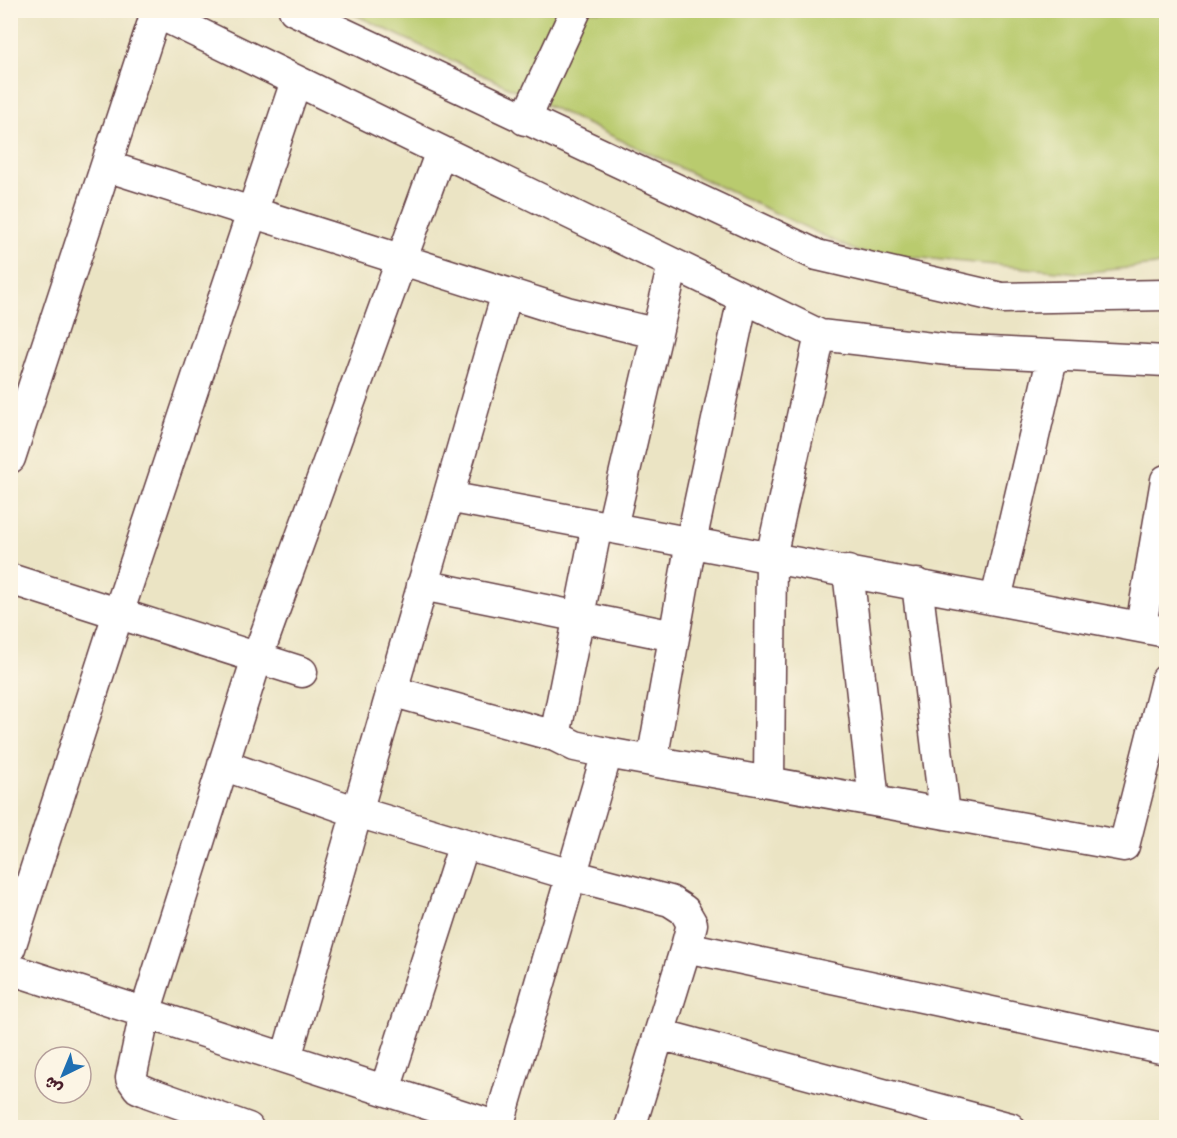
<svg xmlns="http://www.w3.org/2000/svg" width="1177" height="1138" font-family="'Gochi Hand','Playpen Sans Arabic',sans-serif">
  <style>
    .green { fill: #b9cb6e; stroke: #82754c; stroke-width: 1.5 }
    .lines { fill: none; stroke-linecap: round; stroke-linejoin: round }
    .minor-casing { stroke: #623d42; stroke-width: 33 }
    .minor { stroke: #fff; stroke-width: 30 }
  </style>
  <rect width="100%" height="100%" fill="#fcf5e5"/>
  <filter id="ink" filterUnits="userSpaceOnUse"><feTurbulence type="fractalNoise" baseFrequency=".0167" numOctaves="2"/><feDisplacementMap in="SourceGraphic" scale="12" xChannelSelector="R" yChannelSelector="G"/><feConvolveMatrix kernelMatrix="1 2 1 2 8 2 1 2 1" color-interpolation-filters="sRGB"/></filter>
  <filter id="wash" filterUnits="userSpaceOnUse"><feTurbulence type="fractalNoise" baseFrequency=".008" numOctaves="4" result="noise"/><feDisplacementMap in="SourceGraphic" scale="24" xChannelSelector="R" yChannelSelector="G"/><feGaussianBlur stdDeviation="1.35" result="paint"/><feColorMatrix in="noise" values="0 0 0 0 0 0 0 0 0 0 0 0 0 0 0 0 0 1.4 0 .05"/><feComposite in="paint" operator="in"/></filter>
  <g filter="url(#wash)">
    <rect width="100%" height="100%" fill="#ebe4c4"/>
    <!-- green -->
    <path class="green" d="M347 11H1166V264L1079 273 858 252Z"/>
  </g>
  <g filter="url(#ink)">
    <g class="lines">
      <defs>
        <path id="minor" d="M151 10 820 335 949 350 1166 361
          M294 10 817 255 1002 298 1166 295
          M525 120 576 10
          M106 166 567 312 642 330
          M10 458 156 13
          M448 497 507 293
          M612 527 673 264
          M848 571 874 801
          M10 579 302 672
          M917 584 945 814
          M422 585 674 636
          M996 599 1053 355
          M1141 626 1166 480
          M391 691 555 736 597 525
          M555 736 575 746 607 753 1124 846 1166 680
          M652 761 691 542 743 298
          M223 765 357 812 286 1058
          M769 782 771 557 820 335
          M686 947 1166 1049
          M10 948 118 614 296 81
          M10 969 501 1128
          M659 1034 1010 1128
          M385 1090 464 844
          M498 1127 607 753
          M248 1128 150 1093 138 1088 131 1078 145 1013 257 658 441 151
          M630 1128 686 947 692 924 684 910 670 901 571 875 357 812 448 497 1166 632"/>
      </defs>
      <!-- minor casing -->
      <use href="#minor" class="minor-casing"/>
      <!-- minor -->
      <use href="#minor" class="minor"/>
    </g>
  </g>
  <!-- margin -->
  <rect width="1177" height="1138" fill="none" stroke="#fcf5e5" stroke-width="36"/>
  <!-- north arrow -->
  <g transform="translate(63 1075) rotate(223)"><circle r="28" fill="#fcf5e5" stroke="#b59f9b" stroke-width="1.5"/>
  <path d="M0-4.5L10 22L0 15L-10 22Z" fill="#1f6fb2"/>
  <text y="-9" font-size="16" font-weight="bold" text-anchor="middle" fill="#4a1f2b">ش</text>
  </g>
</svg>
